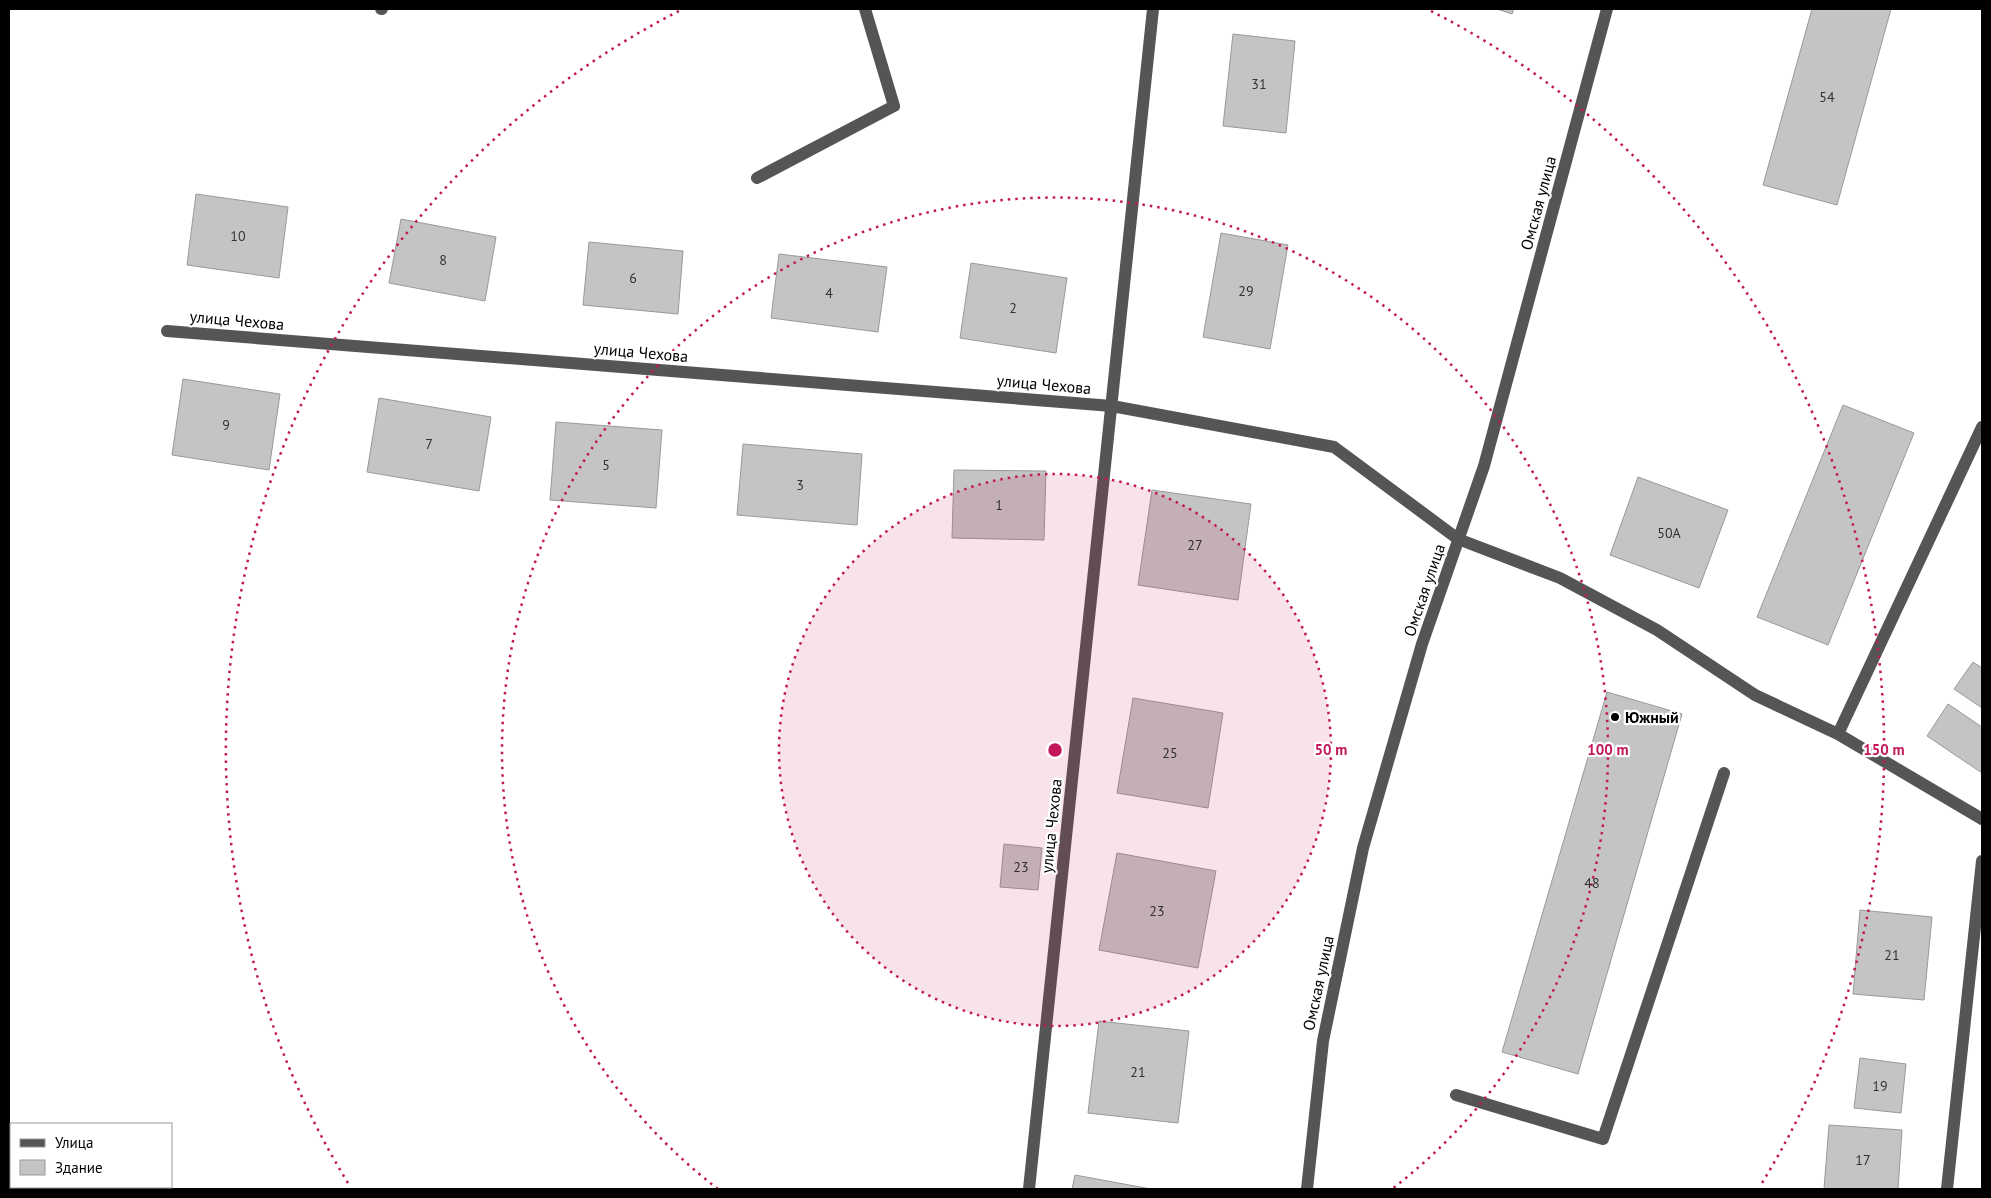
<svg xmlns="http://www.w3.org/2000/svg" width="1991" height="1198" font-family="'PT Sans',sans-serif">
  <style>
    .building { fill: #c4c4c4; stroke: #999 }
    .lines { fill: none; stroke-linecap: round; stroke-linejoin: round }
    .minor { stroke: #555; stroke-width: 12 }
    .ring { fill: none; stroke: #c2185b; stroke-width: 2.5; stroke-dasharray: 2.5 5 }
    .poi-dot { fill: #000; stroke: #fff; stroke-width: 2 }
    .labels { text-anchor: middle; stroke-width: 4.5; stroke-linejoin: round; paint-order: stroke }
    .number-label { font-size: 14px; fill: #313131 }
    .street-label { font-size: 16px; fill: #000; stroke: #fff }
    .poi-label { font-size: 16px; font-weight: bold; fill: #000; stroke: #fff; text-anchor: start }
    .centre { fill: #c2185b; stroke: #fff; stroke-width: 2.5 }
    .ring-label { font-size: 15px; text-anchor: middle; font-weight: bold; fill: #c2185b; stroke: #fff; stroke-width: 4.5; stroke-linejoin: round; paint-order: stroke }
  </style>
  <rect width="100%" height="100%" fill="#fff"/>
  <!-- building -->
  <path class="building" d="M1497 9H1514L1512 14Z
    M1812 9H1891L1837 205 1763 185Z
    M1233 34 1295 41 1286 133 1223 126Z
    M196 194 288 207 279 278 187 265Z
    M401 219 496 237 485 301 389 283Z
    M1221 233 1288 245 1270 349 1203 337Z
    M589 242 683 251 678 314 583 305Z
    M779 254 887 267 878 332 771 318Z
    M971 263 1067 278 1056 353 960 338Z
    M183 379 280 394 269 470 172 455Z
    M379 398 491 417 479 491 367 472Z
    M1843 405 1914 433 1828 645 1757 617Z
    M556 422 662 430 656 508 550 500Z
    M743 444 862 454 857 525 737 515Z
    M954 470 1046 471 1044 540 952 538Z
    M1638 477 1728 510 1699 588 1610 555Z
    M1152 490 1251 504 1238 600 1138 585Z
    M1973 662 1982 668V708L1954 689Z
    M1607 692 1682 714 1578 1074 1502 1052Z
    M1133 698 1223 713 1208 808 1117 793Z
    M1948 704 1982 727V773L1927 736Z
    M1004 844 1042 848 1038 890 1000 887Z
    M1117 853 1216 871 1198 968 1099 950Z
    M1860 910 1932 917 1924 1000 1853 994Z
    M1099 1021 1189 1031 1178 1123 1088 1113Z
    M1860 1058 1906 1064 1901 1113 1854 1108Z
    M1829 1125 1902 1130 1898 1189H1824Z
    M1075 1175 1151 1189H1072Z"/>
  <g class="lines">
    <!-- minor -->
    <path class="minor" d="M381 9H382
      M757 178 894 106 865 9
      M167 331 1112 406 1334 447 1458 539 1560 578 1657 630 1755 695 1838 734 1982 819
      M1838 734 1982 427
      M1456 1095 1603 1139 1724 773
      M1029 1189 1153 9
      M1307 1189 1323 1041 1363 848 1422 644 1484 466 1607 9
      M1947 1189 1982 861"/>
  </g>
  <!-- distance rings -->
  <circle cx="1055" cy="750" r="276" fill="#c2185b" fill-opacity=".12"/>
  <g class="ring">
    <circle cx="1055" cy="750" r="276"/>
    <path d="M718 1189A553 553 0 1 1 1392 1189"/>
    <path d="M348 1183A829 829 0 0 1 679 11M1431 11A829 829 0 0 1 1762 1183"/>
  </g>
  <!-- markers -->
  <circle class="poi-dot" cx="1615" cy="717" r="5"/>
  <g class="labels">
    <!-- number labels -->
    <g class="number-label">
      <text x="1259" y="89">31</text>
      <text x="1827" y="102">54</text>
      <text x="238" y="241">10</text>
      <text x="443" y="265">8</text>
      <text x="633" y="283">6</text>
      <text x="1246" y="296">29</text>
      <text x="829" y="298">4</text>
      <text x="1013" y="313">2</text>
      <text x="226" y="430">9</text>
      <text x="429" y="449">7</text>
      <text x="606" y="470">5</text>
      <text x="800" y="490">3</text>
      <text x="999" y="510">1</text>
      <text x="1669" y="538">50А</text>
      <text x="1195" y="550">27</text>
      <text x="1170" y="758">25</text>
      <text x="1021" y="872">23</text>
      <text x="1592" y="888">48</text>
      <text x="1157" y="916">23</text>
      <text x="1892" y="960">21</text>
      <text x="1138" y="1077">21</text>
      <text x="1880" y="1091">19</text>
      <text x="1863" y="1165">17</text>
    </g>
    <!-- street labels -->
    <g class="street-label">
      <text transform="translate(1538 203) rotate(-75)" y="6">Омская улица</text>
      <text transform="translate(237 320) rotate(5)" y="6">улица Чехова</text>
      <text transform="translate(641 352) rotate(5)" y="6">улица Чехова</text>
      <text transform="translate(1044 384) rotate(5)" y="6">улица Чехова</text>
      <text transform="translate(1424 590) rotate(-71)" y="6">Омская улица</text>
      <text transform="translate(1051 826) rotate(-84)" y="6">улица Чехова</text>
      <text transform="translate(1318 983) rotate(-78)" y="6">Омская улица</text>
    </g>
    <!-- poi labels -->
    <g class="poi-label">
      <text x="1625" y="723">Южный</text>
    </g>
  </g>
  <circle cx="1055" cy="750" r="8" class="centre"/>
  <g class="ring-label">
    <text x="1331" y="755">50 m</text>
    <text x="1608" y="755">100 m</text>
    <text x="1884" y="755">150 m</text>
  </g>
  <!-- border -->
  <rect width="1991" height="1198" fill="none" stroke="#000000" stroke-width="20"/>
  <!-- legend -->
  <rect x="10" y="1123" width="162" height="65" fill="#ffffff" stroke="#999999"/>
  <rect x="20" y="1139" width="25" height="8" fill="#555555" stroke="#999999"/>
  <text x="55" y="1148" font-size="15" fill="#000000">Улица</text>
  <rect x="20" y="1160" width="25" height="15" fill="#c4c4c4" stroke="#999999"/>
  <text x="55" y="1173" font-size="15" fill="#000000">Здание</text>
</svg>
